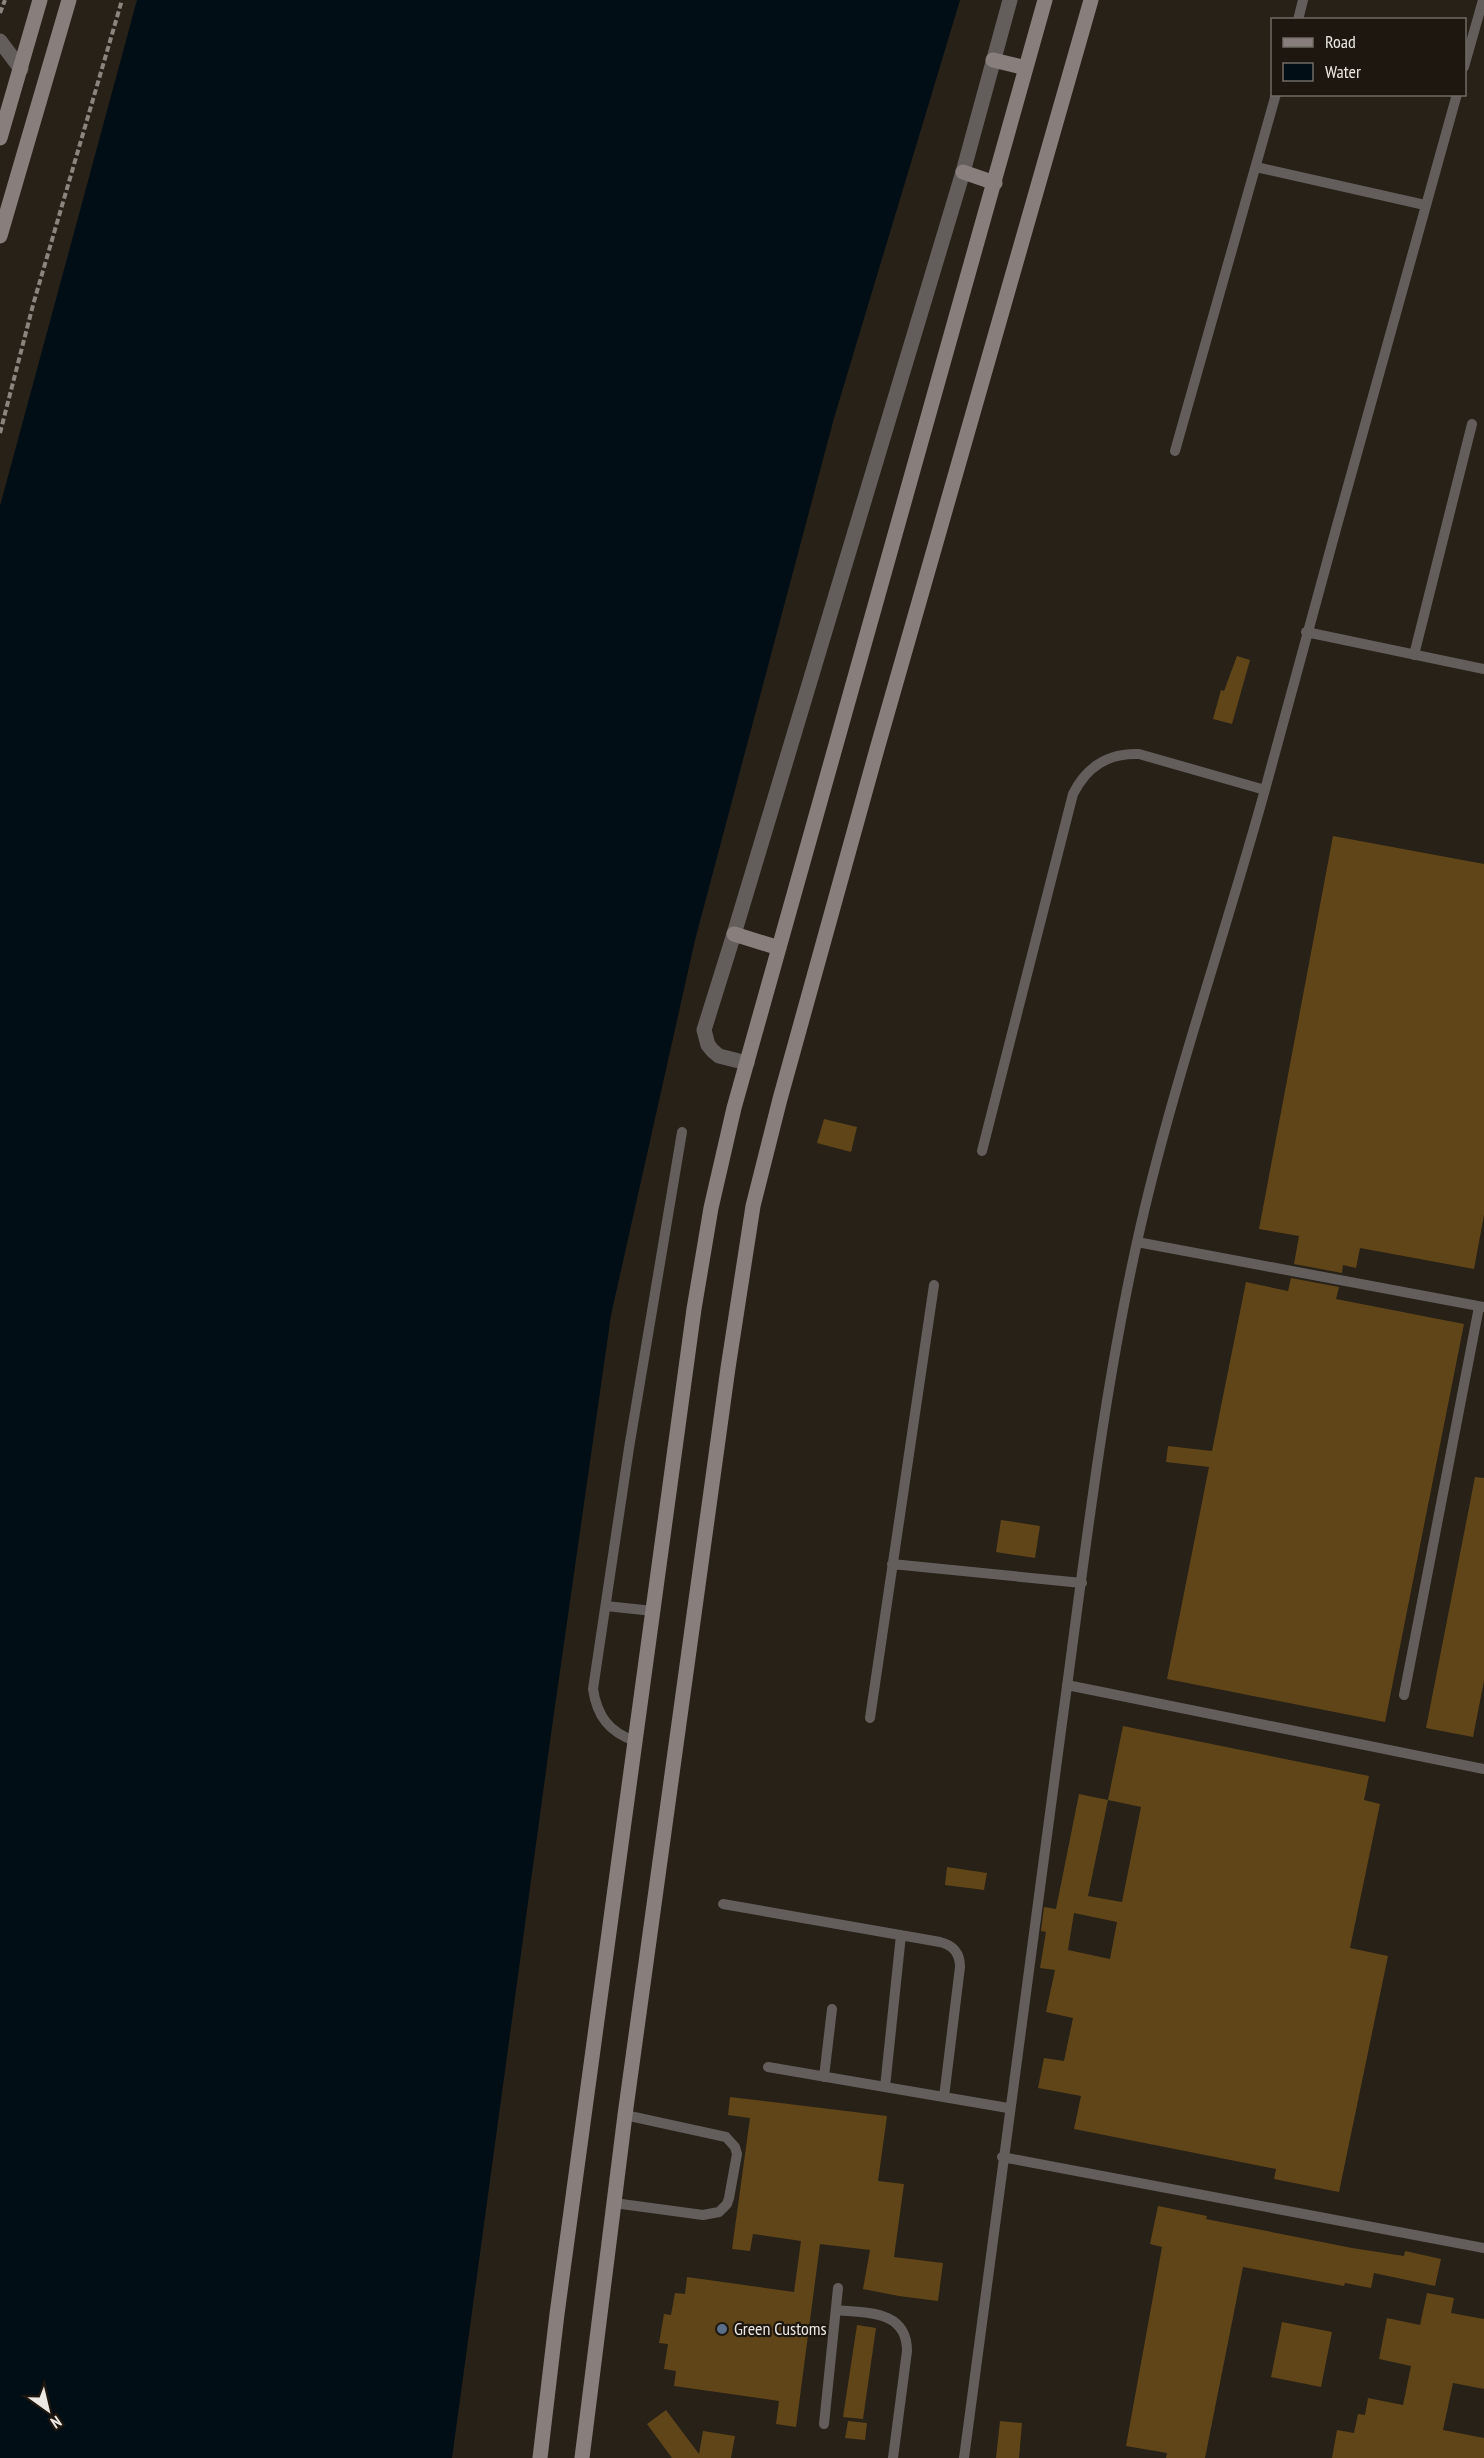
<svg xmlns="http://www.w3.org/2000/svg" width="1484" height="2458" font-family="'PT Sans Narrow',sans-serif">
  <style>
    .water { fill: #010e16 }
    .building { fill: #604518; fill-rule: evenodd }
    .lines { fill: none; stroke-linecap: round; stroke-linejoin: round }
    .path { stroke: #8a857e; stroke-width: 4; stroke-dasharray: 6 3; stroke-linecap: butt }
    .lane { stroke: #635d5c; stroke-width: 10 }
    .street { stroke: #635d5c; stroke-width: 15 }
    .secondary { stroke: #887f7d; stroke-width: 15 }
    .service-dot { fill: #5c6f8a; stroke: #1d170f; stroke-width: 2 }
    .labels { text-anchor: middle; stroke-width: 4.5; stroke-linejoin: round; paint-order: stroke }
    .poi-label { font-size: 18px; fill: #ece8e3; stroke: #1d170f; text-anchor: start }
  </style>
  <rect width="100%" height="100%" fill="#272118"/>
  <!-- water -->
  <path class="water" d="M137 0H960L834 418 695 940 611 1315 552 1727 452 2458H0V506Z"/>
  <!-- building -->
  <path class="building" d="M1237 656 1250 660 1232 724 1213 719 1221 690 1224 691Z
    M1333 836 1484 864V1215L1474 1269 1360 1248 1356 1268 1343 1265 1342 1273 1294 1264 1299 1236 1259 1229Z
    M824 1119 857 1127 851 1152 817 1143Z
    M1291 1278 1339 1287 1336 1299 1464 1324 1385 1722 1167 1679 1209 1467 1166 1462 1168 1446 1212 1451 1246 1282 1288 1291Z
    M1475 1477 1484 1478V1681L1473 1737 1426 1728Z
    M1001 1520 1040 1526 1035 1558 996 1552Z
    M1123 1726 1369 1776 1364 1800 1380 1804 1350 1948 1388 1956 1339 2192 1274 2179 1276 2169 1074 2129 1081 2096 1038 2088 1044 2058 1064 2061 1073 2018 1046 2012 1055 1970 1040 1968 1046 1932 1041 1931 1044 1907 1056 1909 1079 1794 1108 1800ZM1108 1800 1141 1807 1122 1902 1088 1896ZM1074 1913 1117 1922 1110 1959 1068 1950Z
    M947 1867 987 1873 984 1890 945 1885Z
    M730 2097 887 2116 878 2181 904 2184 894 2257 943 2263 938 2301 899 2296 863 2289 870 2250 820 2244 796 2427 776 2424 779 2401 674 2386 676 2371 664 2369 668 2344 659 2343 664 2314 671 2315 675 2293 685 2294 687 2277 794 2292 801 2241 753 2234 750 2251 732 2249 750 2118 728 2115Z
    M1158 2206 1207 2216 1206 2219 1352 2248 1404 2256 1405 2251 1441 2259 1435 2286 1374 2273 1371 2288 1345 2283 1344 2286 1243 2267 1205 2458H1166L1167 2453 1126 2446 1162 2247 1150 2244Z
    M1427 2293 1454 2298 1451 2313 1484 2319V2389L1453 2383 1443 2430 1484 2438V2458H1332L1337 2430 1354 2433 1358 2414 1365 2415 1368 2398 1403 2405 1411 2366 1379 2359 1387 2318 1420 2325Z
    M1282 2322 1332 2332 1321 2387 1271 2377Z
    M857 2325 876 2328 863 2419 843 2417Z
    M666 2410 699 2454 703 2431 735 2436 731 2458H672L647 2424Z
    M848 2421 867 2423 865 2440 845 2438Z
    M1000 2421 1022 2423 1019 2458H996Z"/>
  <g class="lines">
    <!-- path -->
    <path class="path" d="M0 13 5 0
      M0 433 33 305 122 0"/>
    <!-- lane -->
    <path class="lane" d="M1298 20 1303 0
      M1464 67 1483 0
      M1256 167 1425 205
      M1175 451 1276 94
      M1306 632 1484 669
      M1414 655 1472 424
      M982 1151 1073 794C1087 766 1108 753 1139 754L1265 790
      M1137 1242 1484 1307
      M892 1564 1082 1583
      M606 1606 653 1611
      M1067 1685 1484 1769
      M1404 1695 1479 1307
      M870 1718 934 1285
      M635 1741C609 1732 597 1716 593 1689L629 1448 682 1132
      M723 1904 940 1942C953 1945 960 1953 960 1967L944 2097
      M768 2067 1008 2108
      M824 2077 832 2009
      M885 2087 901 1935
      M1002 2157 1484 2248
      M614 2203 703 2215 719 2212 727 2204 729 2198 737 2154 735 2147 726 2137 625 2115
      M836 2310C867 2313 907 2310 907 2351L893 2458
      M824 2424 838 2288
      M964 2458C995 2213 1028 1968 1062 1723 1084 1563 1102 1400 1137 1242 1171 1088 1224 939 1266 786 1329 555 1391 325 1457 94"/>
    <!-- street -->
    <path class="street" d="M0 41 21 69
      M747 1063 719 1056 713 1051 708 1045 704 1030 734 934 963 172 1010 0"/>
    <!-- secondary -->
    <path class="secondary" d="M993 60 1026 68
      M0 138 40 0
      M963 172 995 183
      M0 236 69 0
      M734 934 779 948
      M540 2458 557 2314 694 1309 711 1208 734 1108 1045 0
      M582 2458 625 2115 728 1368 753 1206 780 1099 877 749 1091 0"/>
  </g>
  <!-- markers -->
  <circle class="service-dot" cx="722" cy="2329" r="6"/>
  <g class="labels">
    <!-- poi labels -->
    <g class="poi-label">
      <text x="734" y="2335">Green Customs</text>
    </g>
  </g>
  <!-- legend -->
  <rect x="1271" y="18" width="195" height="78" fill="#1d170f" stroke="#706b64" stroke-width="1.5"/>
  <rect x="1283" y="38" width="30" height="9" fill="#887f7d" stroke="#706b64" stroke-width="1.5"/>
  <text x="1325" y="48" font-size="18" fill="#ece8e3">Road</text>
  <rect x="1283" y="63" width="30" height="18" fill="#010e16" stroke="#706b64" stroke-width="1.5"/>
  <text x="1325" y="78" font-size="18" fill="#ece8e3">Water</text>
  <!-- north arrow -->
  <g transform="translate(48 2410) rotate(146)" stroke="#1d170f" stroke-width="4.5" paint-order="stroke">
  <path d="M0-4.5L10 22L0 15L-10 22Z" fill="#ece8e3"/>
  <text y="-9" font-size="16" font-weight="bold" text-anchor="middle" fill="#ece8e3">N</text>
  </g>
</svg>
